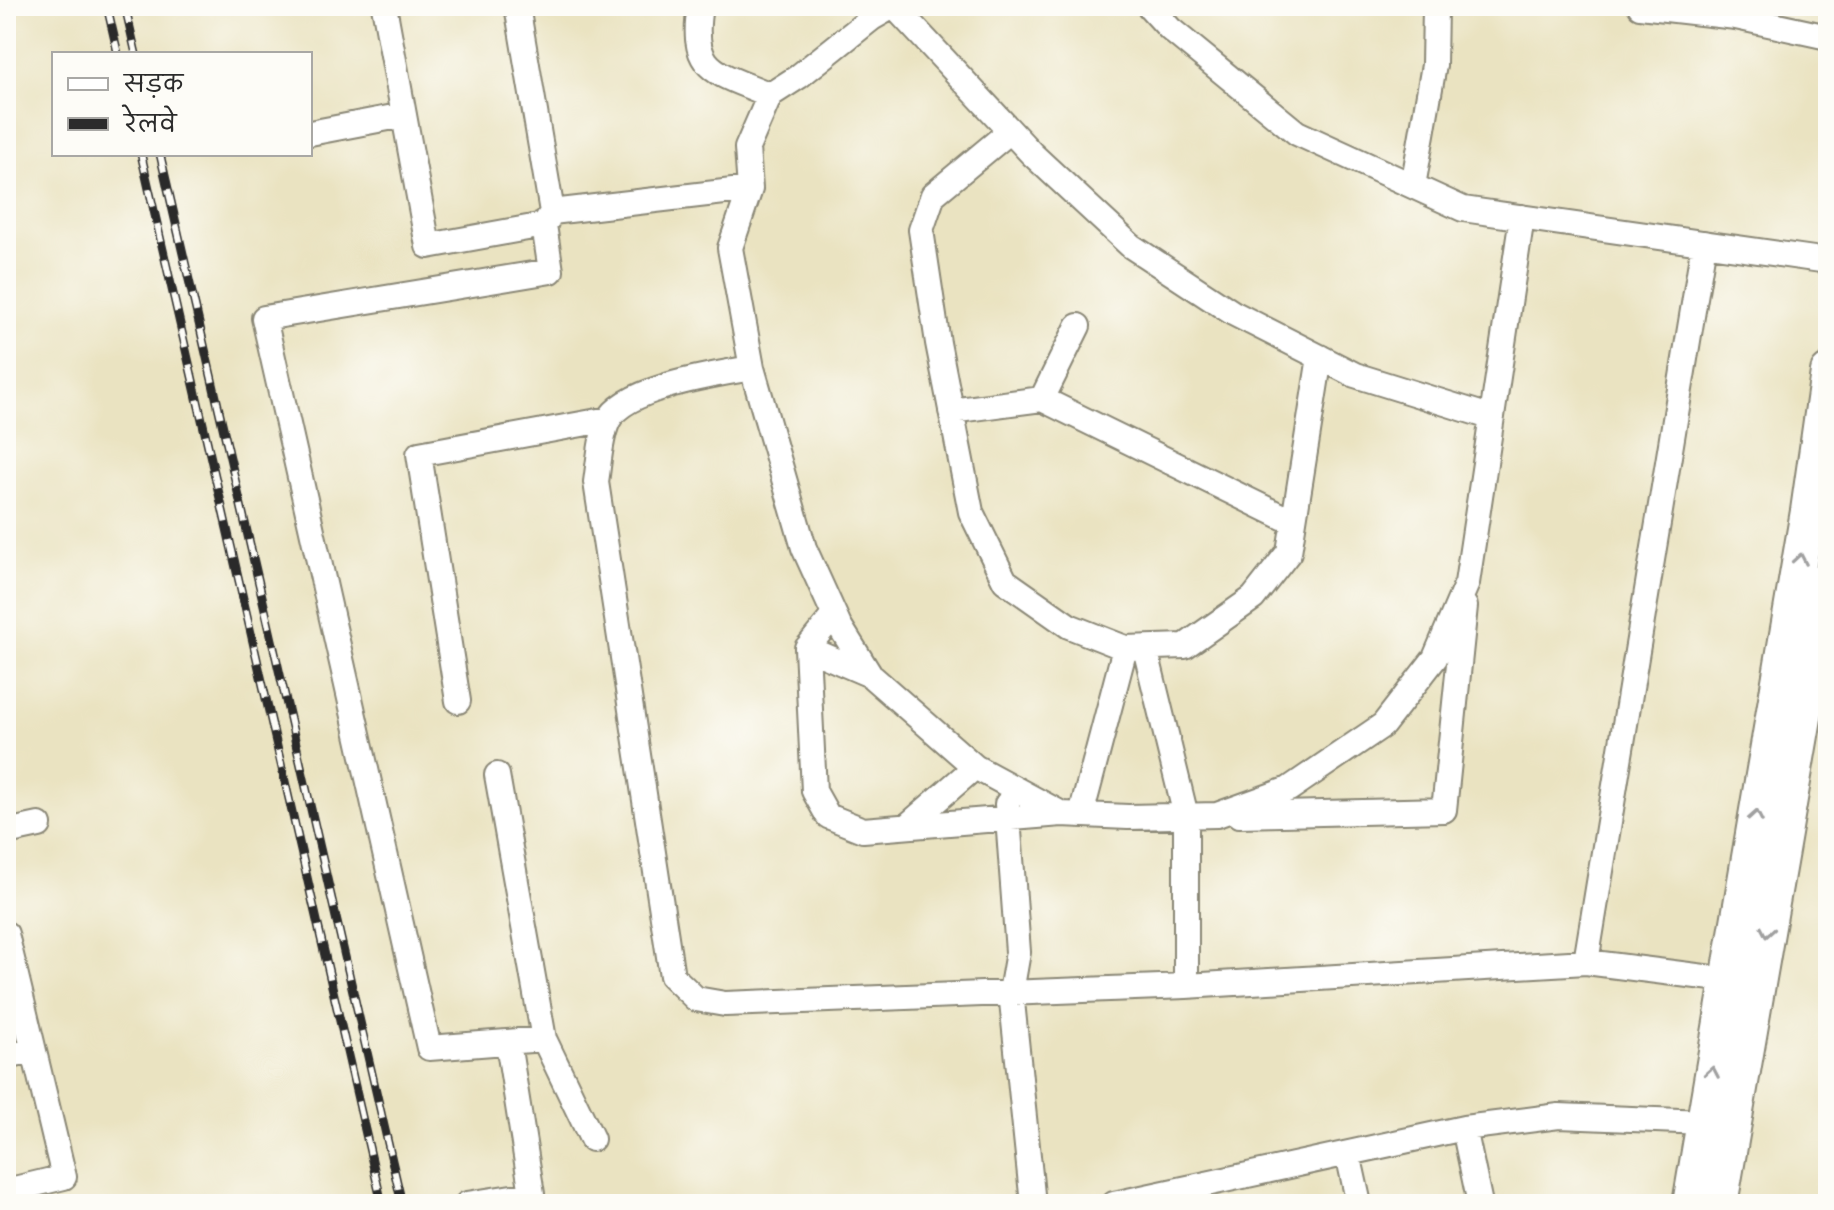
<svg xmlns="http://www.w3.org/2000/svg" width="1834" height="1210" font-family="'Balsamiq Sans','Playpen Sans Deva',sans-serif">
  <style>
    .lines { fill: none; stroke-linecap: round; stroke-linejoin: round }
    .minor-casing { stroke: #8a8776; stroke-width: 28 }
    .secondary-casing { stroke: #8a8776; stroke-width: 38 }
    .minor { stroke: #fff; stroke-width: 24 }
    .secondary { stroke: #fff; stroke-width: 34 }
    .rail-casing { stroke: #2b2b2b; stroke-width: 9 }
    .rail { stroke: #fdfcf7; stroke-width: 6; stroke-dasharray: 18; stroke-linecap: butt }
    .oneway { stroke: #a0a0a0 }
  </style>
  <rect width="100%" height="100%" fill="#fdfcf7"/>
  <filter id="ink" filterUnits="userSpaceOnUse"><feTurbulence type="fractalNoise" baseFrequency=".0125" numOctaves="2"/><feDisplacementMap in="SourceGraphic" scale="16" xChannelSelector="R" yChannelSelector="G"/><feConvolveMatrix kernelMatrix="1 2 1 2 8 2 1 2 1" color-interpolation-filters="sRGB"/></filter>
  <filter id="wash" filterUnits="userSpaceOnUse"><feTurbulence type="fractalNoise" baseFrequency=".006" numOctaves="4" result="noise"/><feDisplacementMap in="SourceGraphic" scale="32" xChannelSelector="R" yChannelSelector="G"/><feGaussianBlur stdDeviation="1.8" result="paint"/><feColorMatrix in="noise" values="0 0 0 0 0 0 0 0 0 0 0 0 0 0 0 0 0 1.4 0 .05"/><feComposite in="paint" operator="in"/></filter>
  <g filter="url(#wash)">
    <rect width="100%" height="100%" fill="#eae3c1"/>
  </g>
  <g filter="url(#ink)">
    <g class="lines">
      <defs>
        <path id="minor" d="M384 6 428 246 544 225 552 212 517 6
          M700 6C689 73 717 72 770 95
          M893 6 872 18 798 77 770 95 747 148 750 189 730 248 752 368 804 548 839 625 870 675 975 767 1062 814 1128 817 1217 815 1289 789 1383 725 1435 658 1467 583 1522 217
          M894 6 1032 154 1131 246 1233 313 1355 375 1490 417
          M1149 6 1170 29 1297 133 1463 209 1828 261
          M1640 6 1736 17 1828 37
          M1010 131 933 195 921 230 938 343 971 512 1005 581 1069 626 1125 648 1185 646 1253 598 1289 552 1320 357
          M310 133 404 115
          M1413 186 1434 65 1435 6
          M552 212 750 189
          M544 225 551 271 264 318 429 1048 544 1039
          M752 368C718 374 624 387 608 421 600 438 599 463 596 482L672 976 696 999 725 1004 1186 986 1586 962 1728 980
          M1042 399 1078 326
          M951 411 1042 399 1293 522
          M834 615 807 648 814 791 828 816 863 830 1062 814
          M807 648 870 675
          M1145 648 1186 816V986
          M458 701 419 454 609 419
          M497 775 544 1039 592 1139
          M1007 804 1018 952 1011 992 1033 1204
          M1081 815 1125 648
          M1239 815 1444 810 1465 606
          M907 826 975 767
          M6 832 39 825
          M6 934 64 1177 6 1191
          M1586 962 1704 243
          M6 1057 33 1051
          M1464 1128 1480 1204
          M1348 1154 1359 1204
          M467 1204 532 1194 508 1043
          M1114 1204 1464 1128 1559 1116 1704 1122"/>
        <path id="secondary" d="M1690 1204 1808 511 1828 372
          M1720 1204 1828 579"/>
      </defs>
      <!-- minor casing -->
      <use href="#minor" class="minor-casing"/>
      <!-- secondary casing -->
      <use href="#secondary" class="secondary-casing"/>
      <!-- minor -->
      <use href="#minor" class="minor"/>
      <!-- secondary -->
      <use href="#secondary" class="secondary"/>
      <defs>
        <path id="rail" d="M107 6 118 54
          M125 6 136 54
          M141 154 382 1204
          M160 154 402 1204"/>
      </defs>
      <!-- rail casing -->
      <use href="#rail" class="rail-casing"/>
      <!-- rail -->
      <use href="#rail" class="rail"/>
    </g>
    <!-- one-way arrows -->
    <defs><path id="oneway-chevron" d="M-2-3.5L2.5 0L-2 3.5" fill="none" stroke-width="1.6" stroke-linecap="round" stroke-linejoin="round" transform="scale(2)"/></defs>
    <g class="oneway">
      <use href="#oneway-chevron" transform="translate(1800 559) rotate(-80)"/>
      <use href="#oneway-chevron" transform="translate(1756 816) rotate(-80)"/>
      <use href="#oneway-chevron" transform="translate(1767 932) rotate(100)"/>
      <use href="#oneway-chevron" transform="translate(1712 1072) rotate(-80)"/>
    </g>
  </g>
  <!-- margin -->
  <rect width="1834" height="1210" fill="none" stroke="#fdfcf7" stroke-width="32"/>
  <!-- legend -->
  <rect x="52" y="52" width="260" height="104" fill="#fdfcf7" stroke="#a9a8a5" stroke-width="2"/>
  <rect x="68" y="78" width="40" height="12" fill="#ffffff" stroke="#a9a8a5" stroke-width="2"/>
  <text x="124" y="92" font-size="24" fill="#2b2b2b">सड़क</text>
  <rect x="68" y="118" width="40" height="12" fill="#2b2b2b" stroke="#a9a8a5" stroke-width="2"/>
  <text x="124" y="132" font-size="24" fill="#2b2b2b">रेलवे</text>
</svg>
